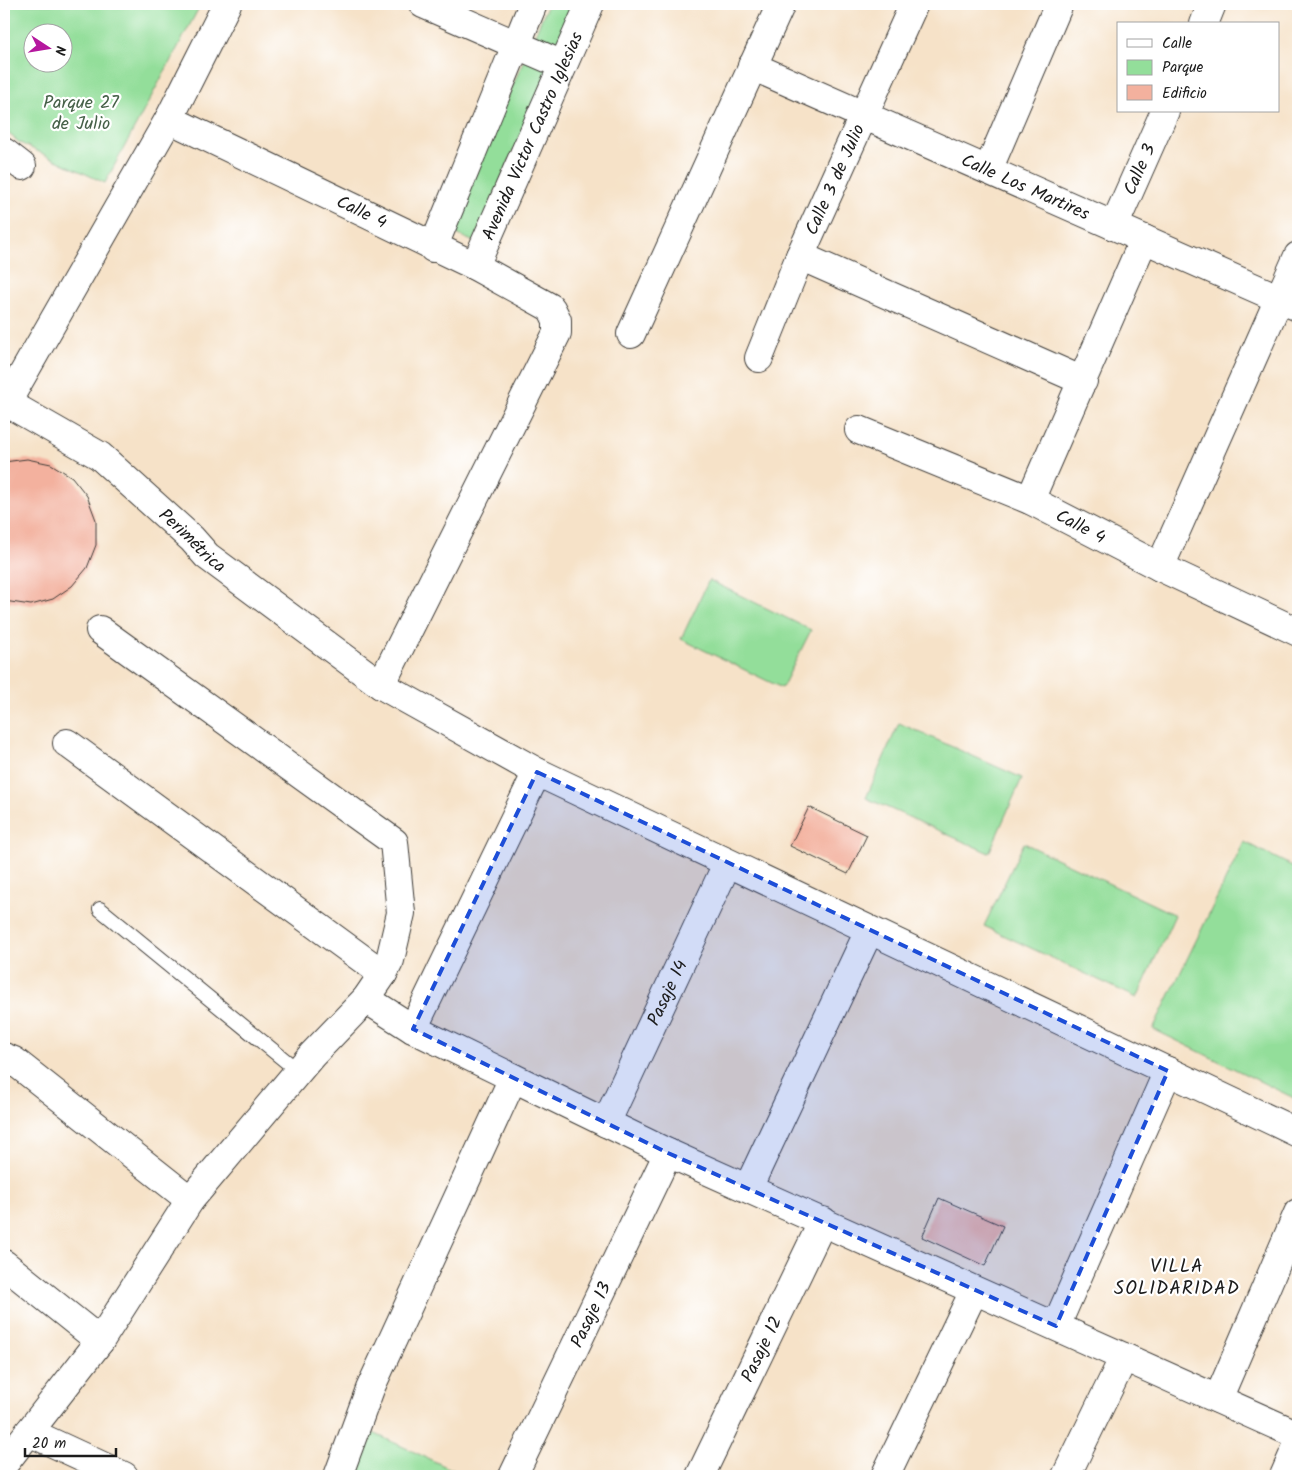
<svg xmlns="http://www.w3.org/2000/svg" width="1302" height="1480" font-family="Kalam,sans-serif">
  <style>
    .green { fill: #93de9a; stroke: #587d5b; fill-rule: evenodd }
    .building { fill: #f3b19e }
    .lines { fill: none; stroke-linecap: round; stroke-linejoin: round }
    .lane-casing { stroke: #3d3a36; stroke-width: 16 }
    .street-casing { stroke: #3d3a36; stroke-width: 30 }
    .lane { stroke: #fff; stroke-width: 14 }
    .street { stroke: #fff; stroke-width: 28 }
    .marked { fill: #1d4ed8; fill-opacity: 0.2; stroke: #1d4ed8; stroke-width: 4; stroke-dasharray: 10 6; stroke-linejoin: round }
    .labels { text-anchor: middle; stroke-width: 4.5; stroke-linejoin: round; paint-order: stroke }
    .park-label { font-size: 18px; fill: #466048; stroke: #fff }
    .street-label { font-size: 18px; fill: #1c1c1c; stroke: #fff }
    .neighbourhood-label { font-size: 19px; letter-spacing: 1px; fill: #1c1c1c; stroke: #fff }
  </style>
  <rect width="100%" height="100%" fill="#fff"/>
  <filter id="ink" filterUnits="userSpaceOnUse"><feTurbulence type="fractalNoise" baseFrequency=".02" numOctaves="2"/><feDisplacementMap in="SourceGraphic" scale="10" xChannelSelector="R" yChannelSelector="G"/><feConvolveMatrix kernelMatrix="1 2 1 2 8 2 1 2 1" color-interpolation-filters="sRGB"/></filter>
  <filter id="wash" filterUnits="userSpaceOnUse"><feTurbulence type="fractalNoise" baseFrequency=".0096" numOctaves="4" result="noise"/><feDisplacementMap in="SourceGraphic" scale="20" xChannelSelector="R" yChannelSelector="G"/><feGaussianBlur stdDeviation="1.12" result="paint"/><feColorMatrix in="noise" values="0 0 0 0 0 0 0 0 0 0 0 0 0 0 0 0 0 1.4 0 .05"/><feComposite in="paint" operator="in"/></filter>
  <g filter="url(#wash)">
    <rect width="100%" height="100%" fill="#f6e2c8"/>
    <!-- green -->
    <path class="green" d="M4 4H201L105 183 20 143 4 130ZM62 32V62H32V32Z
      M548 4H577L474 242 450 231Z
      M709 580 811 630 782 688 681 639Z
      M899 723 1022 778 989 853 866 798Z
      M1244 842 1298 869V1100L1153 1029Z
      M1024 843 1175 915 1137 998 984 926Z
      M369 1431 466 1476H349Z"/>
    <g id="blocks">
      <!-- building -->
      <path class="building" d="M27 459 51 464 72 477 87 496 96 520V545L87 568 72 586 53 599 31 605 4 601V462Z
        M809 807 867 835 848 874 790 846Z
        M939 1198 1003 1226 985 1266 922 1237Z"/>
    </g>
  </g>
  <g filter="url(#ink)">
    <use href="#blocks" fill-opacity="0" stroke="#3d3a36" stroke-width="1"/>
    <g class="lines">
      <defs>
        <path id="lane" d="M100 909 298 1071"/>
        <g id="street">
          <path d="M423 4 563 65"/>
          <path d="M1204 24 1212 4"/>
          <path id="s1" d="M752 66 1298 307"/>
          <path id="s2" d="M169 119 475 266 551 308 557 320V333L381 685"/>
          <path d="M4 152 22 166"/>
          <path d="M988 170 1059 4"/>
          <path id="s3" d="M1114 226 1165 111"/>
          <path d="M433 248 533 4"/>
          <path d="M800 256 1083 381"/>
          <path id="s4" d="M475 266 590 4"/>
          <path d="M631 334 781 4"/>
          <path id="s5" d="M759 358 800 256 914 4"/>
          <path id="s6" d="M4 401 100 456 192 539 207 556 381 685 537 772 1298 1133"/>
          <path d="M7 402 169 119 227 4"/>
          <path id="s7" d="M859 430 1030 500 1160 567 1298 632"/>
          <path d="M1030 500 1144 239"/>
          <path d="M1160 567 1298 256"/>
          <path d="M67 743 383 974"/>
          <path d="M366 999 413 1029 668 1153 1298 1435"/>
          <path d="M413 1029 537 772"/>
          <path d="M4 1057 14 1061 190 1200"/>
          <path id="s8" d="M606 1123 727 864"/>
          <path d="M748 1188 869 931"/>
          <path d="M4 1264 100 1341"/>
          <path d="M1056 1326 1168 1071"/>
          <path d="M1218 1399 1298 1213"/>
          <path d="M29 1432 124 1476"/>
          <path d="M4 1464 100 1341 190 1200 312 1055 366 999 383 974 390 960 401 913 394 842 100 630"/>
          <path d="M338 1476 370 1389 513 1078"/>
          <path id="s9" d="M513 1476 668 1153"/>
          <path id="s10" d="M700 1476 823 1221"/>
          <path d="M885 1476 974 1291"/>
          <path d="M1066 1476 1124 1357"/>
          <path d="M1284 1476 1298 1444"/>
        </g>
      </defs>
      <!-- lane casing -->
      <use href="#lane" class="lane-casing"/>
      <!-- street casing -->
      <use href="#street" class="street-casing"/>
      <!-- lane -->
      <use href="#lane" class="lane"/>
      <!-- street -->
      <use href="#street" class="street"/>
    </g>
  </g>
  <!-- marked area -->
  <path class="marked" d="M537 772 1168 1071 1056 1326 668 1153 413 1029Z"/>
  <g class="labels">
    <!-- park labels -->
    <g class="park-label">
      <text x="81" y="108">Parque 27<tspan x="81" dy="21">de Julio</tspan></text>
    </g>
    <!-- street labels -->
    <g class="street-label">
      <text dy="6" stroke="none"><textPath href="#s4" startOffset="142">Avenida Victor Castro Iglesias</textPath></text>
      <text dy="6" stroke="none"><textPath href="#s3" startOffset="62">Calle 3</textPath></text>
      <text dy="6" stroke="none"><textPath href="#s5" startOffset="194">Calle 3 de Julio</textPath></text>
      <text dy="6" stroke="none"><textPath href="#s1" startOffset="299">Calle Los Martires</textPath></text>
      <text dy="6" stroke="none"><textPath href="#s2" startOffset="214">Calle 4</textPath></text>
      <text dy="6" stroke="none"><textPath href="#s7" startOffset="242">Calle 4</textPath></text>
      <text dy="6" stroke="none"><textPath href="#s6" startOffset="236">Perimétrica</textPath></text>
      <text dy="6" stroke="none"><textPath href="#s8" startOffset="144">Pasaje 14</textPath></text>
      <text dy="6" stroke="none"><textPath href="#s9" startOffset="179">Pasaje 13</textPath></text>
      <text dy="6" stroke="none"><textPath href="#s10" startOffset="141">Pasaje 12</textPath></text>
    </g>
    <!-- neighbourhood labels -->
    <g class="neighbourhood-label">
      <text x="1177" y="1272">VILLA<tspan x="1177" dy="22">SOLIDARIDAD</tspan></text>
    </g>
  </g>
  <!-- margin -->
  <rect width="1302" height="1480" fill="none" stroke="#fff" stroke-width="20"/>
  <!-- legend -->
  <rect x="1117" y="22" width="162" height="90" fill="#ffffff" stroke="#a4a4a4"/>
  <rect x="1127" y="39" width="25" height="8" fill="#ffffff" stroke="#a4a4a4"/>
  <text x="1162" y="48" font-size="15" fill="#1c1c1c">Calle</text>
  <rect x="1127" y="60" width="25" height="15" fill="#93de9a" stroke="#a4a4a4"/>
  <text x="1162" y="72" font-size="15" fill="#1c1c1c">Parque</text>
  <rect x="1127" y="85" width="25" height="15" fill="#f3b19e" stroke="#a4a4a4"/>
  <text x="1162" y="98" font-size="15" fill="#1c1c1c">Edificio</text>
  <!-- north arrow -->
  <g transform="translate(48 48) rotate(102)"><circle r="24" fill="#ffffff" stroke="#a4a4a4"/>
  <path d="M0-4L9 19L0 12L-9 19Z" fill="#b5179e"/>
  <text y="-8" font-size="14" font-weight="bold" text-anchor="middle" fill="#1c1c1c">N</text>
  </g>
  <!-- scale -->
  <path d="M25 1448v8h91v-8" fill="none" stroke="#1c1c1c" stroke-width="2.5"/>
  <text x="32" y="1448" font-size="15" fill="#1c1c1c" stroke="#ffffff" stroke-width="4" paint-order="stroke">20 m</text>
</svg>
